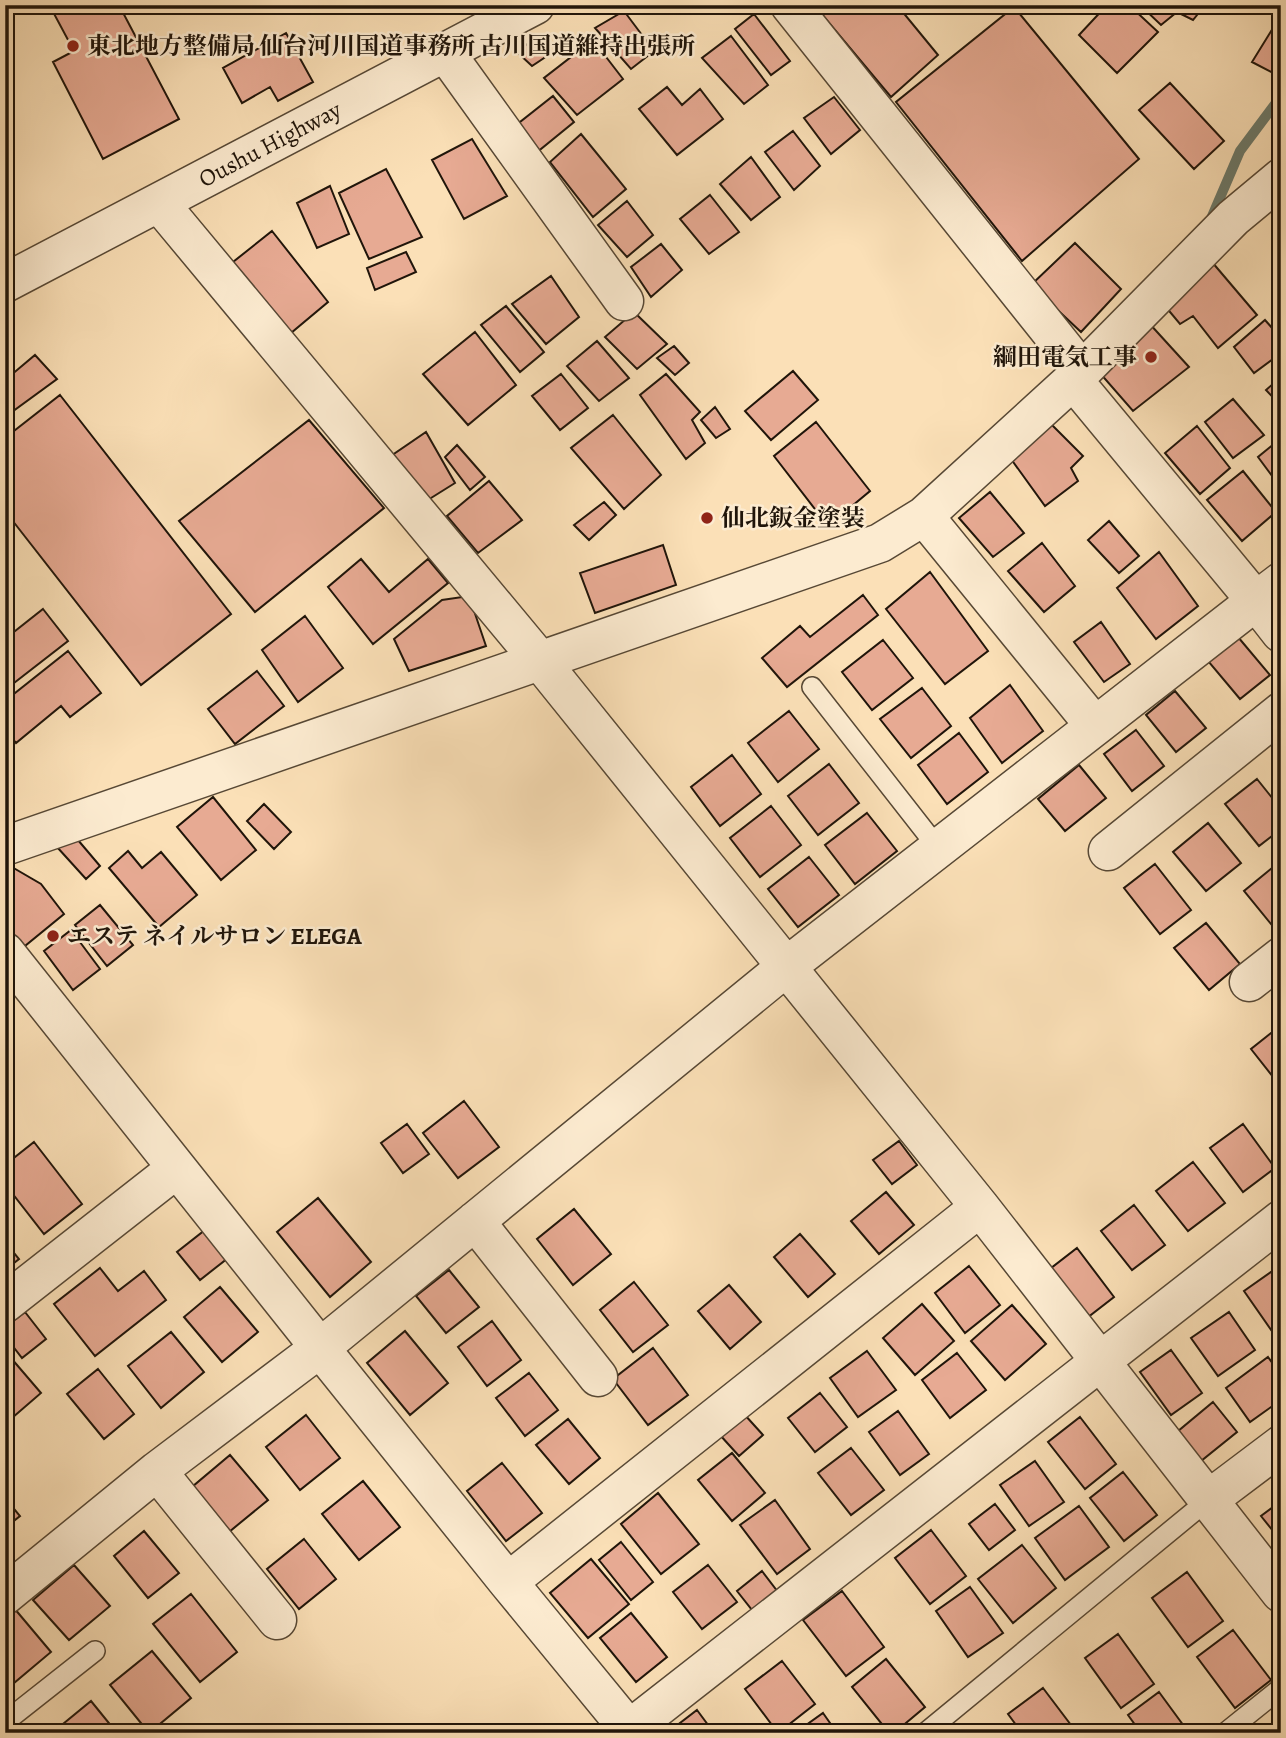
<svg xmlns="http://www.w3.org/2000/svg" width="1286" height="1738" font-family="Alegreya,'Noto Serif JP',serif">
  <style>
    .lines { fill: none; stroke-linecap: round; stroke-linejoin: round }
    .stream { stroke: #6c7a6b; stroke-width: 10 }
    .building { fill: #e7aa93; stroke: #20150a; stroke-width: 2 }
    .service-casing { stroke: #574835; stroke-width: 22 }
    .minor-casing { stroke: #574835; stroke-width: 41 }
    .tertiary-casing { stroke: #574835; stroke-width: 41 }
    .service { stroke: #fcebd0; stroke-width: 19 }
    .minor { stroke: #fcebd0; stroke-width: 38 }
    .tertiary { stroke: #fcebd0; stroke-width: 38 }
    .poi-dot { fill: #8f2418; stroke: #fcebd0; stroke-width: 2.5 }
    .labels { text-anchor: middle; stroke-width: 5; stroke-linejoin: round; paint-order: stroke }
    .poi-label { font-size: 24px; font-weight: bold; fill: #20150a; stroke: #fcebd0; text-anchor: start }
    .street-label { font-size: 24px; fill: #20150a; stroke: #fcebd0 }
  </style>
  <rect width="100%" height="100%" fill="#fbe0b7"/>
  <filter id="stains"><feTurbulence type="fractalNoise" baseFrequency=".00286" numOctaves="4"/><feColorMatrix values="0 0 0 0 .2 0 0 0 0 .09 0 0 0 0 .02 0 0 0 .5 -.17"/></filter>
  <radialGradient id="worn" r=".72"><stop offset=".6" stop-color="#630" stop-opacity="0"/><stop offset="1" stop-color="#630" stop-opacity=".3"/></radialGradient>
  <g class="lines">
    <!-- stream -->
    <path class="stream" d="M1210 221 1240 151 1281 96"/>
  </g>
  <!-- building -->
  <path class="building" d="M62 5H119L179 119 103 159 53 62 74 51 52 10Z
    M814 5H897L938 55 891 97Z
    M1107 5H1129L1158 32 1117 73 1079 35Z
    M1140 5H1205L1193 20 1177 12 1161 25Z
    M1014 7 1139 159 1022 261 896 102Z
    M624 11 654 51 631 69 595 28Z
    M754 14 790 61 771 75 735 29Z
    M1281 15V77L1252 62Z
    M286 33 313 82 278 101 270 87 242 103 223 68Z
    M731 36 768 85 744 104 702 58Z
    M534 39 547 56 532 66 517 52Z
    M593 40 623 79 577 115 544 78Z
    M1170 83 1224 141 1194 169 1139 110Z
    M667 87 682 105 700 89 723 119 677 155 639 109Z
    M553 96 574 122 536 153 515 126Z
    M834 97 860 130 831 154 804 118Z
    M793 131 820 166 794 190 765 152Z
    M581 134 626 189 593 217 550 162Z
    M472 139 507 196 464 219 432 160Z
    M751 157 780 197 751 220 720 184Z
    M386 169 422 237 369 259 339 193Z
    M330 186 349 234 317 248 297 203Z
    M710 195 739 232 709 254 680 219Z
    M627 201 653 235 627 257 598 225Z
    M272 231 328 302 285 338 228 266Z
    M1075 243 1121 289 1081 332 1031 285Z
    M661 244 682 270 651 297 631 267Z
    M406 252 416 272 375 290 367 268Z
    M1212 262 1257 315 1218 348 1193 316 1180 324 1165 306Z
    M551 276 579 317 546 344 512 304Z
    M506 306 544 352 520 372 481 325Z
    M634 312 667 344 637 369 605 337Z
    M1265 320 1281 338V353L1254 373 1234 347Z
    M1148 322 1189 367 1133 411 1099 372Z
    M475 332 516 385 468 425 423 374Z
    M597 341 629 378 599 401 567 366Z
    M674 346 689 363 675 375 657 358Z
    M35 355 57 379 5 417V371L10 376Z
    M793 371 818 400 771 440 745 411Z
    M561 374 588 408 560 430 532 396Z
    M666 374 700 412 692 420 705 443 686 459 640 395Z
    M1281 377V406L1266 390Z
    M60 395 231 614 141 685 5 511V438Z
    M1233 399 1264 435 1233 458 1205 422Z
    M715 407 730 429 716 438 701 420Z
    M613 415 661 475 624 509 571 448Z
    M309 420 384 508 255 612 179 521Z
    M816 422 870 491 828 526 774 456Z
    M1051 424 1083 456 1071 468 1078 481 1045 506 1011 459Z
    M1197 426 1230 468 1200 494 1165 453Z
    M426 432 455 483 423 503 388 458Z
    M1281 438V488L1258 457Z
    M457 445 485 477 470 490 445 457Z
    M1243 471 1276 512 1242 541 1207 500Z
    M489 481 522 520 478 553 447 516Z
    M990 492 1024 533 993 557 959 518Z
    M604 502 616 515 589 540 574 525Z
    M1109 521 1139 556 1119 573 1088 540Z
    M1042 543 1075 586 1044 612 1008 571Z
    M663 545 676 585 595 613 580 573Z
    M1159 552 1198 606 1156 639 1117 588Z
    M361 559 389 592 428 559 448 583 373 644 328 587Z
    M930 572 988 651 945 684 886 609Z
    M863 595 878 615 787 687 762 658 800 626 810 637Z
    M469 596 486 646 409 671 394 639 442 600Z
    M43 609 68 641 5 690V639Z
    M305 616 343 668 298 702 262 650Z
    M1101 622 1130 664 1104 682 1074 642Z
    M1238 637 1270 675 1240 699 1208 661Z
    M883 640 913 678 872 710 842 672Z
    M68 651 101 693 70 717 61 706 16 743 5 730V701Z
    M257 671 284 706 235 744 208 709Z
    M1010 685 1043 731 1002 763 970 718Z
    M922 688 951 726 911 758 880 719Z
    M1175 691 1206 728 1176 752 1146 715Z
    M789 711 819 749 778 782 748 743Z
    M1136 730 1164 766 1132 791 1104 754Z
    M959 733 988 772 947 804 918 765Z
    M732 755 761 794 720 826 691 787Z
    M829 764 859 803 818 835 788 796Z
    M1079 765 1106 798 1065 831 1038 799Z
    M1257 779 1281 809V829L1259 846 1225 804Z
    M213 797 256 850 221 880 177 827Z
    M264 804 291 832 274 849 247 821Z
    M771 806 801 845 760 877 730 838Z
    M867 813 897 851 855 884 825 845Z
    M1208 823 1241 863 1206 891 1173 852Z
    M72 833 100 866 86 879 57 847Z
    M128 851 142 868 161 852 197 895 159 927 109 868Z
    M809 857 839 895 798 927 768 889Z
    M5 863 41 884 64 914 20 950 5 932Z
    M1278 863 1281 866 1280 935 1244 891Z
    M1155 864 1191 910 1160 934 1124 888Z
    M100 905 133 945 107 966 75 925Z
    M1206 923 1240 964 1209 990 1174 948Z
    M71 930 100 969 73 990 44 951Z
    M1281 1025V1079L1277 1082 1251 1049Z
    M464 1101 499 1147 458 1178 423 1133Z
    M407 1124 429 1154 403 1173 381 1143Z
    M1243 1124 1275 1168 1243 1192 1210 1148Z
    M899 1141 917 1165 892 1184 873 1160Z
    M34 1142 82 1204 44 1234 5 1184V1165Z
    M1193 1162 1225 1203 1188 1231 1156 1191Z
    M886 1192 914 1225 879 1254 851 1221Z
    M318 1198 371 1262 330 1297 277 1232Z
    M1134 1205 1165 1245 1132 1270 1101 1231Z
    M574 1209 611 1254 573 1285 537 1239Z
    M205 1230 228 1258 200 1280 177 1252Z
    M800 1234 835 1274 808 1297 774 1257Z
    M5 1242 19 1259 5 1270Z
    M1077 1248 1114 1297 1083 1321 1046 1272Z
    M969 1266 1000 1305 965 1333 935 1293Z
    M1278 1267 1281 1270V1330L1274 1334 1244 1291Z
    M100 1268 118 1291 144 1271 166 1300 95 1356 54 1304Z
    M449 1270 479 1307 446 1333 416 1296Z
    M634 1282 668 1325 633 1352 600 1310Z
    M729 1285 761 1322 730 1349 698 1311Z
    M220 1287 258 1332 222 1362 184 1317Z
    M922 1304 954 1341 915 1375 883 1338Z
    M1012 1305 1046 1344 1005 1380 971 1341Z
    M25 1312 46 1339 22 1358 5 1336V1327Z
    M1229 1312 1255 1350 1218 1376 1191 1338Z
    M492 1321 521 1360 487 1386 458 1347Z
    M405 1331 448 1383 410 1415 367 1363Z
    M171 1332 204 1372 161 1408 128 1366Z
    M653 1348 688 1395 648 1425 613 1379Z
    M1171 1350 1202 1393 1171 1415 1140 1372Z
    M5 1351 41 1393 5 1424Z
    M867 1351 896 1390 858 1417 830 1378Z
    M957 1353 986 1390 950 1418 922 1380Z
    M1268 1357 1281 1375V1400L1250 1422 1226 1388Z
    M98 1369 134 1414 104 1439 67 1394Z
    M529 1373 558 1410 525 1436 496 1398Z
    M820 1393 847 1427 815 1452 788 1418Z
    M1213 1402 1237 1432 1201 1461 1177 1432Z
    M898 1411 929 1454 900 1475 869 1432Z
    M744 1414 763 1435 739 1456 720 1435Z
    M306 1415 340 1458 300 1490 266 1447Z
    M1080 1417 1116 1464 1085 1489 1048 1442Z
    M568 1419 600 1458 569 1484 536 1445Z
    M851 1448 884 1490 851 1515 818 1473Z
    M732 1453 765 1493 732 1521 698 1480Z
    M230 1455 268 1500 229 1532 192 1487Z
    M1035 1461 1064 1502 1029 1526 1000 1485Z
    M502 1463 542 1513 506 1541 467 1491Z
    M1123 1472 1157 1515 1124 1541 1090 1498Z
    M363 1481 400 1527 359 1560 322 1514Z
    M658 1493 699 1544 661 1574 621 1524Z
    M5 1498 20 1516 5 1528Z
    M775 1500 810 1549 777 1574 740 1525Z
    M1281 1501V1541L1261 1516Z
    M995 1504 1015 1530 989 1550 969 1524Z
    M1079 1506 1109 1547 1065 1580 1035 1538Z
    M931 1530 966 1576 930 1604 895 1558Z
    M144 1531 179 1573 148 1598 114 1556Z
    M304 1539 336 1579 299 1609 267 1569Z
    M621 1542 653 1582 631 1600 599 1560Z
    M1022 1545 1056 1588 1013 1623 978 1579Z
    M591 1559 629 1604 588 1638 550 1593Z
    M74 1565 110 1606 69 1640 33 1600Z
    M708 1565 737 1602 702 1629 673 1592Z
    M762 1571 781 1596 756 1615 737 1591Z
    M1187 1572 1223 1621 1188 1647 1152 1598Z
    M970 1587 1003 1633 968 1657 936 1611Z
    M842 1591 884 1647 846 1676 803 1620Z
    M191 1594 237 1652 200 1682 153 1624Z
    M14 1608 51 1652 14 1683 5 1672V1615Z
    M631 1613 667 1657 636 1682 600 1638Z
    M1233 1630 1271 1680 1235 1708 1197 1657Z
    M1118 1634 1154 1684 1121 1708 1085 1658Z
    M152 1651 191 1698 149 1733 110 1685Z
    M886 1659 925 1707 894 1733H889L852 1687Z
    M782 1661 815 1704 778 1733 745 1689Z
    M1043 1688 1077 1733H1022L1008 1714Z
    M1159 1692 1189 1733H1141L1128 1715Z
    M91 1701 117 1733H52Z
    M697 1710 714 1733H667Z
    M823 1713 837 1733H795Z"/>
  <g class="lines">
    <defs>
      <path id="service" d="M812 687 938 848
        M5 1722 95 1651
        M925 1733 1208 1500
        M1225 1733 1281 1688"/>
      <path id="minor" d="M790 5 1082 371
        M445 52 624 301
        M160 204 541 662 980 1207 1281 1593
        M1073 380 1256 601 1281 582
        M924 516 1095 726
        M5 846 880 543 924 516 1073 380 1233 218 1281 178
        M1108 851 1281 712
        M5 952 320 1348 508 1582 632 1733
        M1249 982 1281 957
        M475 1221 598 1377
        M5 1303 176 1169
        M157 1471 277 1620
        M1208 1500 1281 1445
        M508 1582 980 1207
        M5 1595 157 1471 320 1348 786 967 1256 601 1281 633
        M630 1729 1281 1220"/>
      <g id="tertiary">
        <path id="s1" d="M5 283 535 5"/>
      </g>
    </defs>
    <!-- service casing -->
    <use href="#service" class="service-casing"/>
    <!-- minor casing -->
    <use href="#minor" class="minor-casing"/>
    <!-- tertiary casing -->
    <use href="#tertiary" class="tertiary-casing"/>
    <!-- service -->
    <use href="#service" class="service"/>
    <!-- minor -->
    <use href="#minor" class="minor"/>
    <!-- tertiary -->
    <use href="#tertiary" class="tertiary"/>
  </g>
  <!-- markers -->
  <g class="poi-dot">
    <circle cx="73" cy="46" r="7"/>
    <circle cx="1151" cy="357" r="7"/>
    <circle cx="707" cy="518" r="7"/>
    <circle cx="53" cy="936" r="7"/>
  </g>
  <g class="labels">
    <!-- poi labels -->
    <g class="poi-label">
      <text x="87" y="54">東北地方整備局 仙台河川国道事務所 古川国道維持出張所</text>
      <text x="1137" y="365" text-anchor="end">綱田電気工事</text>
      <text x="721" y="526">仙北鈑金塗装</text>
      <text x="67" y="944">エステ ネイルサロン ELEGA</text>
    </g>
    <!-- street labels -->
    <g class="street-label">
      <text dy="8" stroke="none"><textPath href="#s1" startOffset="299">Oushu Highway</textPath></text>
    </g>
  </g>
  <!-- margin -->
  <rect width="1286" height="1738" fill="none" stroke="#fbe0b7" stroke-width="28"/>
  <rect x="7" y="7" width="1272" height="1724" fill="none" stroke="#20150a" stroke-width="3.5"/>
  <rect x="14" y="14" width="1258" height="1710" fill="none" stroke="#20150a" stroke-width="2"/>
  <rect width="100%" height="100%" filter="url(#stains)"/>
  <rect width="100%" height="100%" fill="url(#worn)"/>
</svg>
